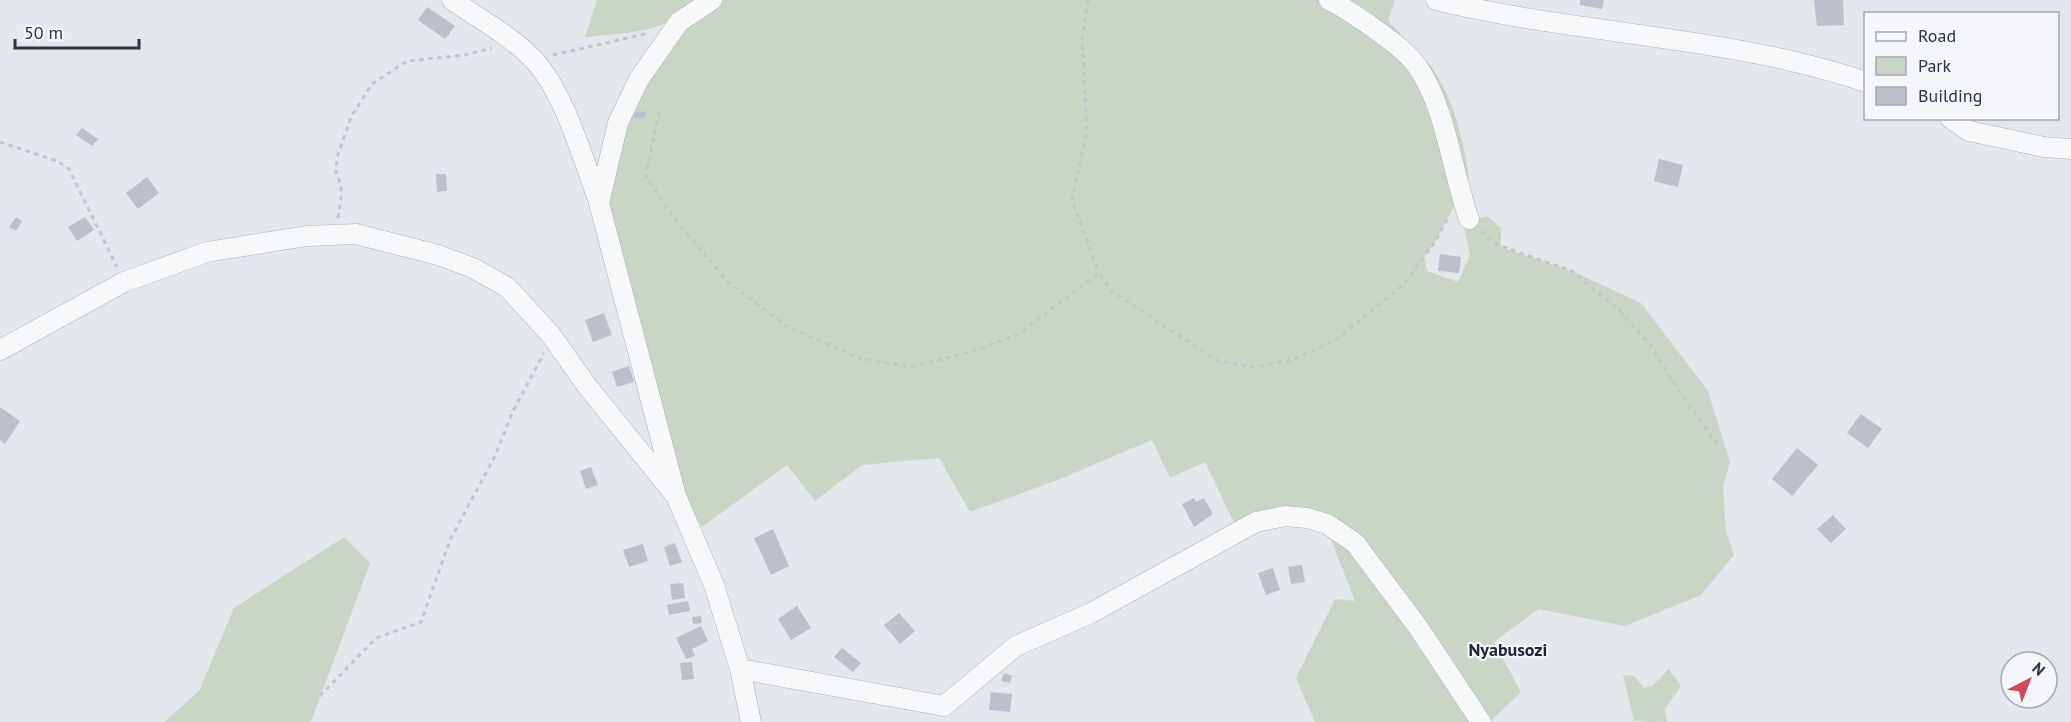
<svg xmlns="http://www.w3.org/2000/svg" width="2071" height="722" font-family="'PT Sans',sans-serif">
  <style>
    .green { fill: #c9d6c5 }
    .building { fill: #bbc0ca }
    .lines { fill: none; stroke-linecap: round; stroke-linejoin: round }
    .minor-casing { stroke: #a9aeb7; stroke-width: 21 }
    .path { stroke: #c2c5cb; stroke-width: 3; stroke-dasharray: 4.5 4.5; stroke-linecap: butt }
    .minor { stroke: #f7f8fa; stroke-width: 20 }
    .labels { text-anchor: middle; stroke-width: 4.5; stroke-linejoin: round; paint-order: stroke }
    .quarter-label { font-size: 18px; font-weight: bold; fill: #1d2536; stroke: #f4f6f9 }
  </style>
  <rect width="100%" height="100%" fill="#e4e7ec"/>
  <!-- green -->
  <path class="green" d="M597 0H701C664 34 633 32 585 37Z
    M724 0H1395L1388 20C1400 35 1411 44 1423 57 1452 88 1463 137 1469 178L1435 242 1424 257 1427 271 1458 282 1470 255 1463 222 1487 216 1501 228V247L1572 271 1641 303 1708 391 1730 462 1723 486 1726 531 1734 555 1701 595 1625 626 1538 609 1494 642 1521 692 1490 722H1315L1296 678 1335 599 1355 601 1327 529 1284 521 1238 531 1205 462 1170 478 1152 440 1060 479 970 512 939 458 862 465 815 501 787 465 702 527 684 497 607 207 620 125 649 77 685 29Z
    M344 537 370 563 311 722H164L199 691 234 608Z
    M1669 669 1681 686 1665 709 1667 722 1634 721 1623 675 1634 676 1644 688 1652 686Z"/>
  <!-- building -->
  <path class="building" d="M1580 0H1604L1602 9 1580 5Z
    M1814 0H1843L1844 25 1817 26Z
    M427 7 455 26 445 39 418 20Z
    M645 111 646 117 635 119 634 113Z
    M82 128 98 139 92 146 76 135Z
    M1659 159 1683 165 1678 187 1654 181Z
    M436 174H446L447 191 437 192Z
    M147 177 159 193 138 209 126 193Z
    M16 217 22 221 16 231 9 227Z
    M85 217 94 230 77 241 68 227Z
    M1440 254 1461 257 1459 273 1438 271Z
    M604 313 612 335 593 342 585 320Z
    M629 366 634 382 617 387 612 372Z
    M0 407 20 421 5 444 0 440Z
    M1861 414 1882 429 1868 448 1847 433Z
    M1797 448 1818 465 1792 496 1772 479Z
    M591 467 598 485 586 489 580 471Z
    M1194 498 1196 502 1204 498 1213 514 1194 527 1182 504Z
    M1833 515 1846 529 1831 543 1817 529Z
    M773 529 789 566 771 575 754 538Z
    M675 543 682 562 670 566 664 547Z
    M643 544 648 561 629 567 623 550Z
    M1302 565 1305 582 1291 584 1288 567Z
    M1273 568 1280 590 1266 595 1258 573Z
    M683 583 685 598 672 600 670 584Z
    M688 601 690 611 669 615 667 605Z
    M797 606 811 628 791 640 778 619Z
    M899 613 915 631 900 644 884 625Z
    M701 616 702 623 693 624 692 617Z
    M701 626 708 641 692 649 695 656 686 659 676 638Z
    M842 648 861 663 853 672 834 657Z
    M692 662 694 679 682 680 680 663Z
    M1004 673 1012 676 1010 683 1001 681Z
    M991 692 1012 694 1010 712 989 710Z"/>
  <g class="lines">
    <defs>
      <path id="minor" d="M452 0C478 18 508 34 531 57 563 88 583 159 599 202
        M712 0 679 22 639 79 618 123 599 203 676 496 714 585 740 669 751 722
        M1329 0C1343 6 1355 16 1368 24 1385 36 1405 50 1417 66 1446 107 1452 172 1469 219
        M1436 0C1578 35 1727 35 1866 82
        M1950 118 1969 131 2044 147 2071 149
        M0 350 124 282 207 252 307 236 356 234 438 255 473 268 507 287 551 335 587 386 676 496
        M740 669 944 706 1016 646 1091 613 1256 522 1285 516 1307 518 1327 524 1355 543 1418 627 1481 722"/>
    </defs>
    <!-- minor casing -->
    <use href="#minor" class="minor-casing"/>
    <!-- path -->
    <path class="path" d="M1088 0 1082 40 1087 130 1072 200 1099 273
      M553 55 649 33
      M659 112 646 176 673 217 728 282 788 327 859 358 911 367 970 352 1019 334 1099 273 1111 291 1218 361 1254 367 1293 360 1337 339 1403 285 1435 242 1449 216
      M0 142 57 161 69 169 117 267
      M338 218 341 199V184L336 173 337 157 351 117 372 84 407 61 465 55 492 48
      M1481 231 1498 245 1572 271 1619 310 1651 346 1679 391 1718 445
      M320 696 376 638 421 622 450 540 495 456 513 411 544 353"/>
    <!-- minor -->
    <use href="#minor" class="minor"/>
  </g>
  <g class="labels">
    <!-- quarter labels -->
    <g class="quarter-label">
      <text x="1508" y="656">Nyabusozi</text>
    </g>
  </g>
  <!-- legend -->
  <rect x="1864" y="12" width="195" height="108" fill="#f4f6f9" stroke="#a4a8b1" stroke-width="1.5"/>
  <rect x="1876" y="32" width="30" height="9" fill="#f7f8fa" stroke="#a4a8b1" stroke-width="1.5"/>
  <text x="1918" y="42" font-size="18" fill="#2b3445">Road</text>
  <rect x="1876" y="57" width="30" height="18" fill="#c9d6c5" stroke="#a4a8b1" stroke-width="1.5"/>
  <text x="1918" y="72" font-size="18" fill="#2b3445">Park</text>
  <rect x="1876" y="87" width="30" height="18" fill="#bbc0ca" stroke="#a4a8b1" stroke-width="1.5"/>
  <text x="1918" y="102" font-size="18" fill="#2b3445">Building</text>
  <!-- north arrow -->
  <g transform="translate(2029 680) rotate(42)"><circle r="28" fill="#f4f6f9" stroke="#a4a8b1" stroke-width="1.5"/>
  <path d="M0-4.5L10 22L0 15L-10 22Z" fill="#d1495b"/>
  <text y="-9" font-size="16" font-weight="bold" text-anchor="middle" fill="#2b3445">N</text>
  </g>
  <!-- scale -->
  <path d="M15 39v9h124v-9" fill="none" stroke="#2b3445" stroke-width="3"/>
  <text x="24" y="39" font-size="18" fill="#2b3445" stroke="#f4f6f9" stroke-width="4.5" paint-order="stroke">50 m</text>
</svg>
